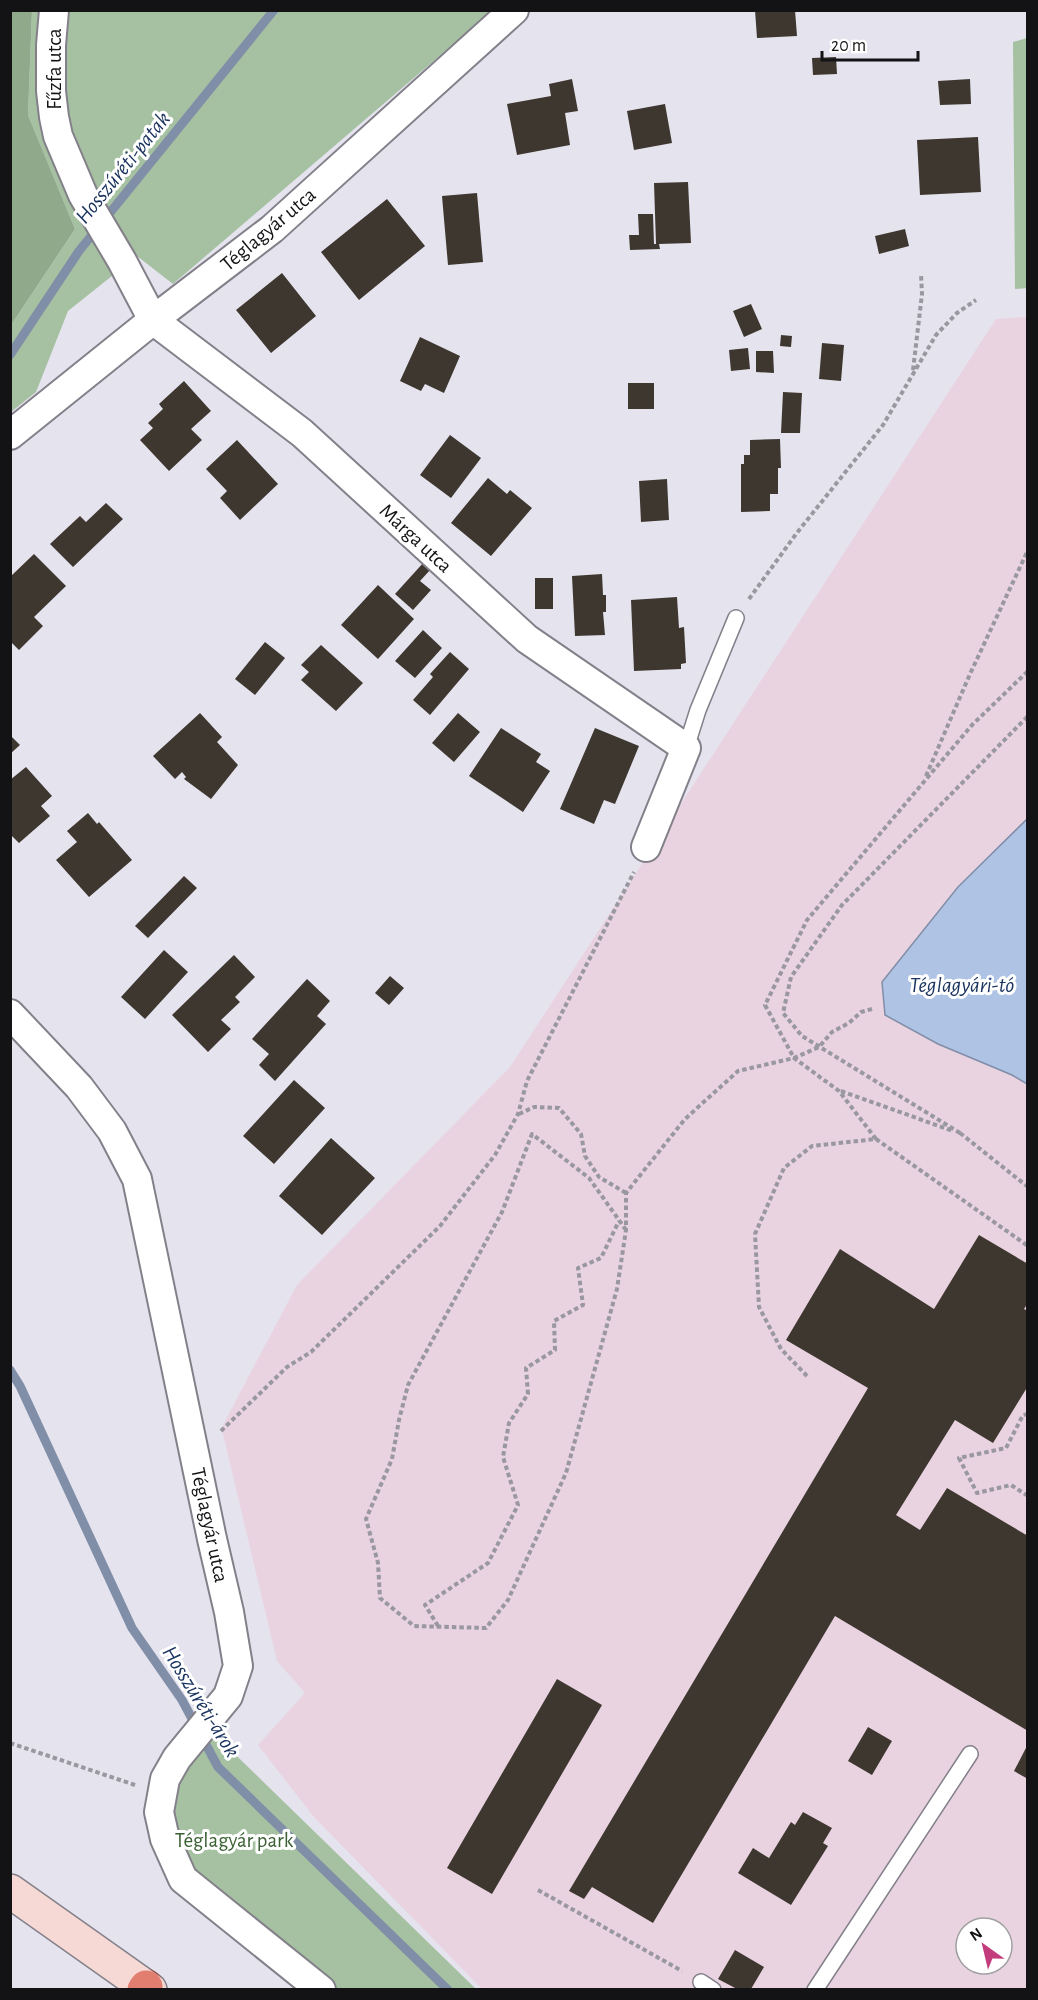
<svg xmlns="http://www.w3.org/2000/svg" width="1038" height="2000" font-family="'Alegreya Sans',sans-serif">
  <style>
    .industrial { fill: #e9d3e1; fill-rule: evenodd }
    .green { fill: #a6c1a2 }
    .forest { fill: #8fa98a }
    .water { fill: #afc3e5; stroke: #808ea7; stroke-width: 1.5 }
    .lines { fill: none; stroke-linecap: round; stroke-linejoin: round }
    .stream { stroke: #808ea7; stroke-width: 9 }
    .building { fill: #3e3730 }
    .service-casing { stroke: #83808a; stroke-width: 18 }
    .minor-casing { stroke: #83808a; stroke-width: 32 }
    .secondary-casing { stroke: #83808a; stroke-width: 36 }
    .motorway-casing { stroke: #995850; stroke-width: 36 }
    .path { stroke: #99979f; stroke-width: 4; stroke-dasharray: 4.5 3; stroke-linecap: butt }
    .service { stroke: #fff; stroke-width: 15 }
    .minor { stroke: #fff; stroke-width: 28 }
    .secondary { stroke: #f6d8d4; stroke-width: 33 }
    .motorway { stroke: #e17e70; stroke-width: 33 }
    .labels { text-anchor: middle; stroke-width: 6; stroke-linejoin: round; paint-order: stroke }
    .street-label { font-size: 21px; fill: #131215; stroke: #fff }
    .park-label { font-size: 21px; fill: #3a6033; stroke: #fff }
    .water-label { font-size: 22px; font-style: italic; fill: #1c3560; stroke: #fff }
  </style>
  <rect width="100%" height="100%" fill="#e5e3ee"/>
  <!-- industrial -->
  <path class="industrial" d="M1027 317V1989H482L313 1816 258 1745 305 1693 277 1661 223 1434V1425L297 1285 510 1067 996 319ZM966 1928H1002V1964H966Z"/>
  <!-- green -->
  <path class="green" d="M32 11H492L173 284 137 256 68 311 36 392 11 412V325L75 229 28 115Z
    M1027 38 1028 288 1015 289 1013 42Z
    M205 1725 476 1989H321L183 1879 165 1779Z"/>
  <!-- forest -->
  <path class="forest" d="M11 10 32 11 28 115 75 229 11 325Z"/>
  <!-- water -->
  <path class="water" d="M1027 819V1084L1012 1075 938 1044 885 1015 882 982 958 887Z"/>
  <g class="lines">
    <!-- stream -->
    <path class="stream" d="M10 355 79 251 274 10
      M10 1370 20 1386 132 1628 182 1700 218 1767 448 1990"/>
  </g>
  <!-- building -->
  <path class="building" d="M755 10H795L797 36 757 38Z
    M836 57 837 74 813 75 812 58Z
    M572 79 578 111 565 113 570 145 517 155 507 104 551 96 549 84Z
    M970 79 971 104 940 105 938 81Z
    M665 104 672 143 634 150 627 111Z
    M978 137 981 192 920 195 917 140Z
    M688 182 691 243 659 244 660 249 630 250 629 235H639L638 214H653L654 244H656L654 183Z
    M477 193 483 262 448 265 442 196Z
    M387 199 425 246 359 300 321 252Z
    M905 229 909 246 879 254 875 236Z
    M282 273 316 316 271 353 236 310Z
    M751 304 762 329 744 337 733 311Z
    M781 335 792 336 791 347 780 346Z
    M420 337 460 356 444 393 425 384 421 391 400 381Z
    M822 343 844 345 841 381 819 379Z
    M748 348 750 369 731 371 729 350Z
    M756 351H773L774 373 756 372Z
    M184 381 211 411 191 429 202 440 169 471 140 440 153 428 148 423 163 409 159 404Z
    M628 383H654V409H628Z
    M783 392 802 393 800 433H781Z
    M450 435 481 458 451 498 420 475Z
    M780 439 781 468H778V494H770V511L741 512V464H744V455H750V440Z
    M237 440 278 484 240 520 220 498 227 491 206 469Z
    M488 478 507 494 510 490 532 508 491 556 451 523Z
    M667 479 669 520 641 522 639 481Z
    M106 503 123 519 73 567 50 544 80 516 86 522Z
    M34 554 66 586 34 617 43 626 19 650 10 641V577Z
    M424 562 431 569 420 581 431 590 413 610 395 594Z
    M602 574 603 595H606V612H603L605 635 575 636 572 576Z
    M535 578H553V609H535Z
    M378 585 414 619 378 659 341 625Z
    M677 597 679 628 684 627 686 663 681 664V669L634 671 631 600Z
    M423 630 442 648 415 678 395 661Z
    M265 642 285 658 255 695 235 679Z
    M321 645 363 683 336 711 301 680 309 672 301 665Z
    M450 652 469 669 430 715 413 700 433 677 430 674Z
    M200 713 222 737 217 742 238 765 211 799 184 779 186 777 182 772 175 779 153 756Z
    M458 713 480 732 454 762 432 743Z
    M501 728 541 754 536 762 550 771 523 812 469 776Z
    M595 728 639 746 615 804 604 800 594 824 560 809Z
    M10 735 20 745 10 754Z
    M26 767 52 796 41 806 50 816 19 843 10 834V780Z
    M88 813 97 824 99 822 132 860 89 897 56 860 77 842 67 831Z
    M184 876 197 888 148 938 135 926Z
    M164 950 188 972 145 1019 121 997Z
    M234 955 255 977 235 997 240 1002 221 1020 231 1029 208 1052 172 1015Z
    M390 976 404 988 389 1005 375 993Z
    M307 979 330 1001 317 1016 326 1024 275 1081 259 1065 269 1054 252 1039Z
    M294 1080 325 1108 274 1164 243 1136Z
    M331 1138 375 1178 322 1235 279 1196Z
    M979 1235 1028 1264V1303L1024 1309 1028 1311V1386L993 1443 955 1420 896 1515 920 1530 947 1488 1028 1536V1731L835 1616 653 1923 592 1887 584 1899 569 1891 868 1388 786 1340 840 1249 934 1309Z
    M557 1679 602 1705 492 1894 447 1868Z
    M868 1727 892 1741 872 1775 848 1761Z
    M1028 1744V1779L1014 1771Z
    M803 1812 832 1828 823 1843 828 1846 791 1905 738 1873 753 1848 769 1858 791 1822 795 1825Z
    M735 1950 764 1967 751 1989H737L718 1979Z"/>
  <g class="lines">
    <defs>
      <path id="service" d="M686 748 698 710 736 618
        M701 1982 713 1990
        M815 1990 970 1754"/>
      <path id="minor" d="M54 10 51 45V91L54 117 58 136 83 195 122 261 153 320 302 433 527 639 686 748 646 847
        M10 435 153 320 272 229 514 10
        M10 1014 79 1087 112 1131 137 1179 212 1539 229 1612 238 1666 228 1696 177 1758 165 1779 159 1812 165 1839 183 1879 321 1990"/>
      <path id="secondary" d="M10 1891 150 1990"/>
      <path id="motorway" d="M144 1990 146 1987"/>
    </defs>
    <!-- service casing -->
    <use href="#service" class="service-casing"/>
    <!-- minor casing -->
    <use href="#minor" class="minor-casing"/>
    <!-- secondary casing -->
    <use href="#secondary" class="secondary-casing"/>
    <!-- motorway casing -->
    <use href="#motorway" class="motorway-casing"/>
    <!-- path -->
    <path class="path" d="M913 370 922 294 921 274
      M749 599 796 534 883 425 936 335 957 313 976 300
      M926 776 970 674 1028 550
      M872 1009 861 1012 849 1023 832 1032 819 1047 794 1058 765 1005 807 920 972 725 1028 671
      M841 1091 953 1131
      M519 1114 534 1107 559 1108 581 1134 585 1156 599 1177 626 1193
      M960 1133 802 1036 783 1013 791 977 842 905 1028 716
      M960 1133 1028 1187
      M626 1230 589 1178 532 1134 502 1212 408 1385 399 1420 392 1459 366 1519 378 1563 380 1598 414 1626 486 1628 508 1600 566 1473 617 1289 626 1230V1193L685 1119 738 1071 794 1058 839 1091 876 1139
      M807 1376 781 1349 759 1307 755 1234 784 1168 812 1146 876 1139 1028 1246
      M1028 1414 1023 1415 1006 1448 959 1458 977 1493 1011 1485 1028 1496
      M221 1431 287 1367 311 1352 440 1226 495 1155 518 1114 527 1081 634 872
      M438 1626 425 1605 488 1563 518 1505 503 1457 509 1423 528 1394 526 1368 555 1350 554 1321 583 1305 578 1268 601 1258 619 1221
      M10 1743 135 1785
      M538 1890 682 1971"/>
    <!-- service -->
    <use href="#service" class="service"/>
    <!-- minor -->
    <use href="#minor" class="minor"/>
    <!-- secondary -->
    <use href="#secondary" class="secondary"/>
    <!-- motorway -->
    <use href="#motorway" class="motorway"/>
  </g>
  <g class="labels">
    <!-- street labels -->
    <g class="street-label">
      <text transform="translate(54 69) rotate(-90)" y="7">Fűzfa utca</text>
      <text transform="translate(268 229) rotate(-40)" y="7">Téglagyár utca</text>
      <text transform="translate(416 538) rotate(43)" y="7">Márga utca</text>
      <text transform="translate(210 1525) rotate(78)" y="7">Téglagyár utca</text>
    </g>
    <!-- park labels -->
    <g class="park-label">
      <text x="234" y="1847">Téglagyár park</text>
    </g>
    <!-- water labels -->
    <g class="water-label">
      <text transform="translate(122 167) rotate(-51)" y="8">Hosszúréti-patak</text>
      <text x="962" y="992">Téglagyári-tó</text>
      <text transform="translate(202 1701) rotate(58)" y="8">Hosszúréti-árok</text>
    </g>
  </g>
  <!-- border -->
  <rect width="1038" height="2000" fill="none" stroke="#131215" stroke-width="24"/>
  <!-- north arrow -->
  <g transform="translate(984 1946) rotate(326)"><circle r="28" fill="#ffffff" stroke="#a1a0a1" stroke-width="1.5"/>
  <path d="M0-4.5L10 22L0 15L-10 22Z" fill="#c33d7e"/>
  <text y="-9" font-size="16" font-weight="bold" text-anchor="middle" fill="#131215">N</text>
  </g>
  <!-- scale -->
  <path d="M822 51v9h96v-9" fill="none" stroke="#131215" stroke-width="3"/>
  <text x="831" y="51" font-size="18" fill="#131215" stroke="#ffffff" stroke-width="4.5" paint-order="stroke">20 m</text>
</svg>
